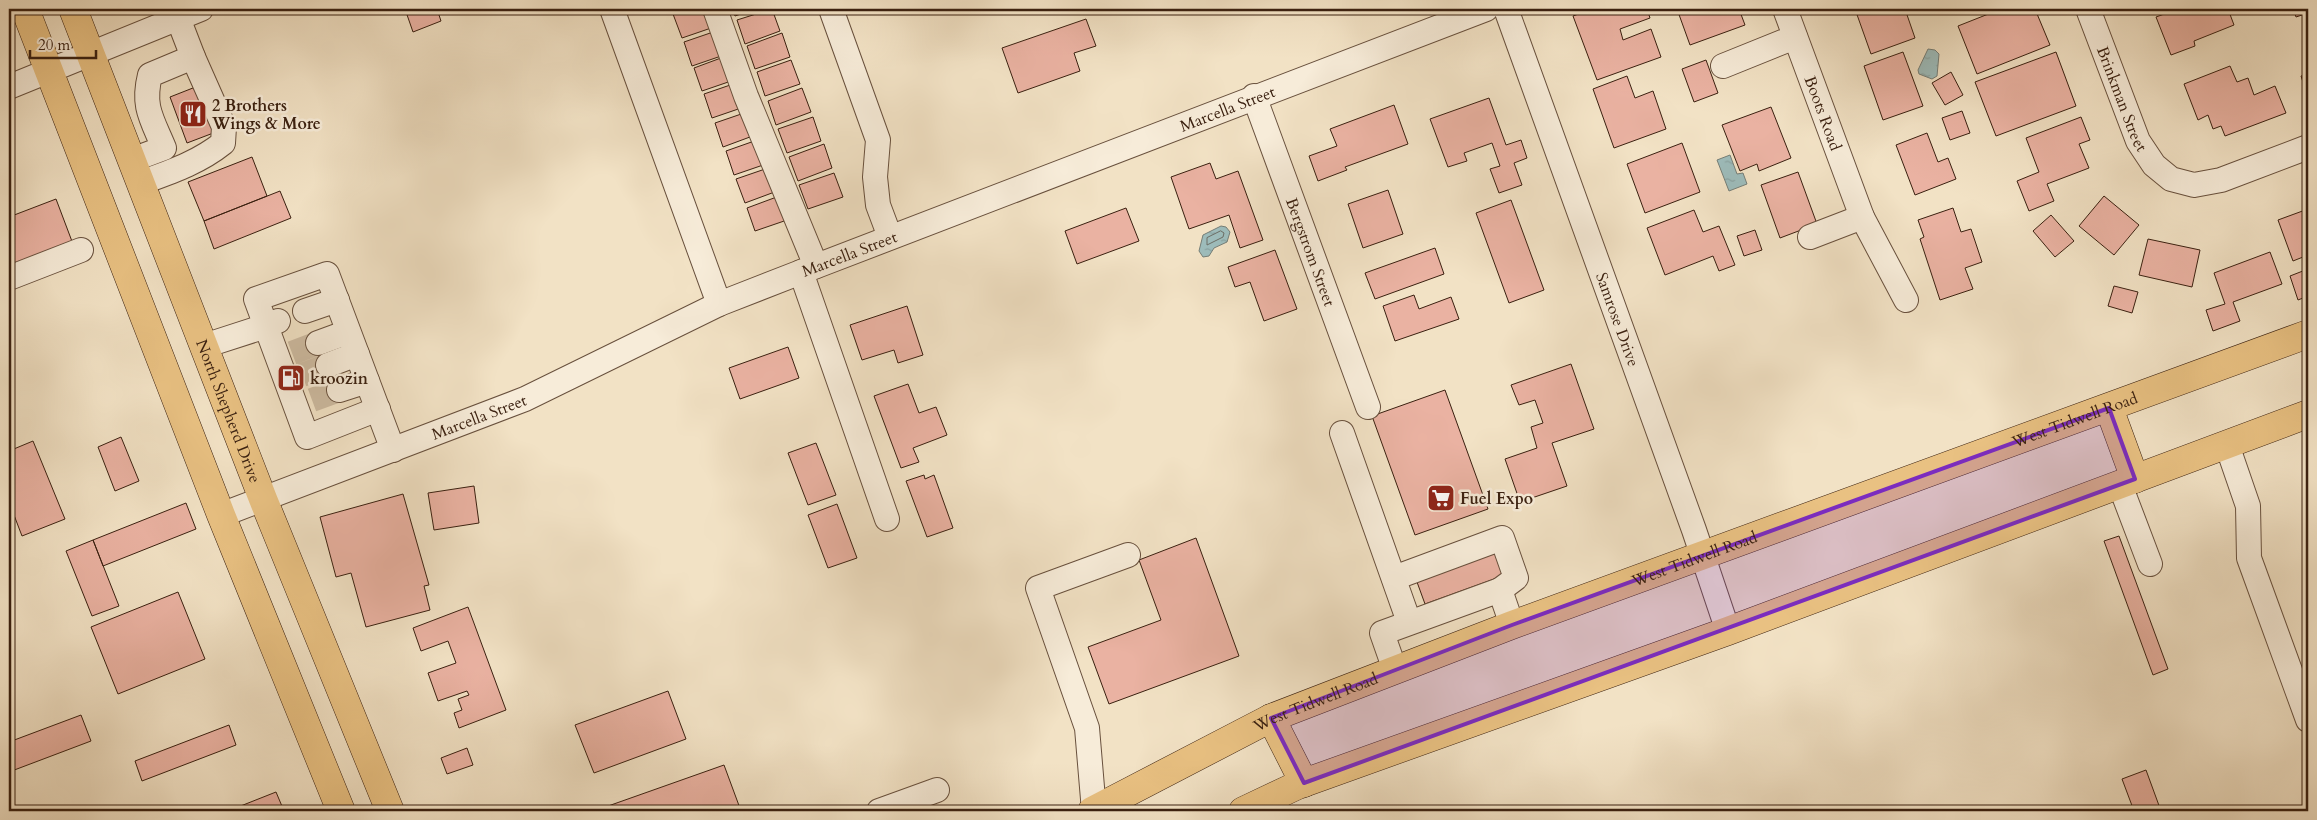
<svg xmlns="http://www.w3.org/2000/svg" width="2317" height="820" font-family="Cardo,serif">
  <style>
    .water { fill: url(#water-ripples); stroke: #757e77 }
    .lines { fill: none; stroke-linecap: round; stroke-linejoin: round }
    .shore { stroke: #6c6e66; stroke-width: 1 }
    .building { fill: #eab2a2; stroke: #3a2010 }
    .minor-tunnel { stroke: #cdbba1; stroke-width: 24; stroke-dasharray: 24 12; stroke-linecap: butt }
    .minor-casing { stroke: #68503d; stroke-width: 26 }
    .major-casing { stroke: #3a2010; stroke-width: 29 }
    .minor { stroke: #f7ecd9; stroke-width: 24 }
    .major { stroke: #e9c182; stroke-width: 28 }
    .marked { fill: #7b2cbf; fill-opacity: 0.2; stroke: #7b2cbf; stroke-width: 4; stroke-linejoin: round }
    .labels { text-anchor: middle; stroke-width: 5; stroke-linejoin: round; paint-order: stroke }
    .street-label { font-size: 16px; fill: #3a2010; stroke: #f7ecd9 }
    .poi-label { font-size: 16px; font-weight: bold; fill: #3a2010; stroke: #f7ecd9; text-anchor: start }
  </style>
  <defs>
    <pattern id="water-ripples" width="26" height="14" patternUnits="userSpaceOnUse" patternTransform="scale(1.25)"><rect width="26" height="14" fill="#9dbcbb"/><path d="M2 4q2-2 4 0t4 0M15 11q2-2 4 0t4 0" fill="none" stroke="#88a1a0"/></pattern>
  </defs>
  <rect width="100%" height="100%" fill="#f2e2c5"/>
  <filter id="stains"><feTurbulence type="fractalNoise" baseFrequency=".004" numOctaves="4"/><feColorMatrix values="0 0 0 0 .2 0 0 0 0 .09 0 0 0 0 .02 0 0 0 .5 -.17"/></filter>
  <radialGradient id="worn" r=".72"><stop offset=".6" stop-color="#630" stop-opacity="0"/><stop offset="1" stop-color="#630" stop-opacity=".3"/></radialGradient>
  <!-- water -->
  <path class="water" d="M1928 49 1935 50 1939 54 1937 76 1932 79 1919 74 1918 70Z
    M1730 155 1737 174 1743 173 1747 184 1729 191 1717 160Z
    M1221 226 1226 227 1230 232 1227 242 1214 248 1209 256 1203 257 1199 251 1203 235Z"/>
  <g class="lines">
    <!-- shore -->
    <path class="shore" d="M1221 231 1224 233 1223 237 1207 245V238Z"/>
  </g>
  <!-- building -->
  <path class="building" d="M405 9H437L441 21 413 32Z
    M689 9H711L717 26 682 38 673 14Z
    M732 9H755L735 16Z
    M772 9 780 31 745 44 737 20Z
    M1592 9H1647L1650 18 1620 29 1623 40 1651 29 1661 57 1597 80 1573 16Z
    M1677 9H1739L1745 25 1690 45Z
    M1855 9H1905L1915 38 1871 54Z
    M2001 9H2035L2050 45 1977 74 1958 26Z
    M2178 9H2228L2234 25 2194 41 2195 46 2171 55 2156 17Z
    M2293 9H2308V13L2296 17Z
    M1086 19 1096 46 1074 53 1080 71 1018 93 1002 48Z
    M719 30 727 54 692 66 684 42Z
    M782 33 790 57 755 69 747 46Z
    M1903 52 1923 106 1883 120 1864 66Z
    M2056 52 2076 106 1996 136 1975 82Z
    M729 55 737 79 702 91 694 68Z
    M791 60 800 84 765 96 757 72Z
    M1706 60 1718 93 1694 102 1682 69Z
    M2230 66 2237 82 2248 78 2254 95 2275 86 2286 113 2225 136 2221 126 2213 129 2208 115 2198 120 2184 84Z
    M1951 72 1963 95 1945 105 1932 83Z
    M2308 74V98L2301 76Z
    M1627 76 1635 98 1653 91 1666 129 1614 148 1593 89Z
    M739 82 747 106 712 118 704 94Z
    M198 86 216 132 187 143 170 97Z
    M802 88 811 112 776 125 768 101Z
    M1489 98 1506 145 1521 140 1527 158 1514 163 1522 185 1499 193 1490 169 1500 166 1492 143 1464 153 1467 161 1448 167 1430 119Z
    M1394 105 1408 144 1345 167 1347 170 1318 181 1309 156 1337 146 1330 129Z
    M1771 107 1791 158 1759 171 1757 164 1740 171 1722 125Z
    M750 111 758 134 723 147 715 123Z
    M1962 111 1970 133 1950 140 1942 118Z
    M813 117 821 141 787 153 778 129Z
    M2081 117 2090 140 2079 144 2089 168 2047 184 2054 201 2029 211 2017 181 2039 172 2026 138Z
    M1927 133 1938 162 1948 158 1956 179 1915 195 1896 145Z
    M760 139 769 163 734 175 726 151Z
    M1682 143 1700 192 1645 213 1627 164Z
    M824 144 832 168 798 181 789 157Z
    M252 157 267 196 204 221 188 182Z
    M1210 163 1216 179 1238 171 1263 240 1240 248 1229 215 1189 229 1171 177Z
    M771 167 780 190 745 203 736 179Z
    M1798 172 1817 224 1780 238 1761 185Z
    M834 173 843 197 808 209 799 185Z
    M1388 190 1403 234 1363 248 1348 204Z
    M280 191 291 218 214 249 204 221Z
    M782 195 790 219 755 231 747 208Z
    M2104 196 2139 225 2114 255 2079 226Z
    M56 199 73 244 9 269V217Z
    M1511 200 1544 290 1509 303 1476 213Z
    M1126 208 1139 241 1077 264 1065 231Z
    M1953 208 1961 232 1971 229 1982 262 1965 268 1973 289 1940 300 1920 239 1924 237 1918 220Z
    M2308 209V255L2293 261 2278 220Z
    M1694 210 1703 232 1719 226 1735 265 1719 271 1713 256 1665 275 1647 228Z
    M2051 215 2074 241 2055 257 2033 231Z
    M1755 230 1762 250 1744 256 1737 236Z
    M2148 239 2200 250 2192 287 2139 275Z
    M1435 248 1444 274 1375 299 1365 273Z
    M1275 250 1297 309 1264 321 1250 282 1235 287 1228 267Z
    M2270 252 2282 284 2233 302 2240 321 2213 331 2206 310 2225 304 2214 273Z
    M2308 269V296L2298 300 2290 276Z
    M2114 286 2138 292 2132 313 2108 306Z
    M1414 295 1419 309 1451 297 1459 319 1395 341 1383 306Z
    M907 306 923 355 898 363 894 350 862 360 850 325Z
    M788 347 799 378 740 399 729 368Z
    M1571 364 1594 429 1552 443 1567 486 1520 502 1505 459 1537 448 1531 427 1543 423 1535 400 1519 405 1511 385Z
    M908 384 919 413 936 407 947 435 913 448 919 462 901 468 874 396Z
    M1445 390 1488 509 1415 535 1372 416Z
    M121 437 139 481 115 491 98 447Z
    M33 441 65 519 22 536 9 502V451Z
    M816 443 836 495 808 505 788 453Z
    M924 475 925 479 934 475 953 528 927 537 906 481Z
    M474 486 479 523 434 530 428 493Z
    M403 494 429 585 424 586 430 610 366 627 351 573 336 577 320 517Z
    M186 503 196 529 103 566 93 540Z
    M837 504 857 558 828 568 808 515Z
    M2119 536 2168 669 2153 675 2104 541Z
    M1196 538 1239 656 1109 704 1088 647 1161 620 1139 560Z
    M93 540 119 606 92 616 66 551Z
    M1503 550 1511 573 1425 604 1417 582Z
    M178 592 205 659 118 694 91 627Z
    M468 607 506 710 459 728 454 713 462 710 458 699 469 695 467 691 438 701 428 673 456 663 448 641 421 651 413 628Z
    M668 691 686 739 594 773 575 725Z
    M81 715 91 741 9 772V742Z
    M229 725 236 745 142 781 135 761Z
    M467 748 473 765 447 774 441 758Z
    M724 765 741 811H594Z
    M2146 770 2161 811H2134L2122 779Z
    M276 792 284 811H228Z"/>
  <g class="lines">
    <!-- minor-tunnel -->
    <path class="minor-tunnel" d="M292 353 318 343
      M302 375 328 365
      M312 400 339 390"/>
    <defs>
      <g id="minor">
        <path d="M612 9 719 304"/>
        <path d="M715 9 746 96 816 266"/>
        <path d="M831 9 878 140 875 177 878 205 890 237"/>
        <path id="s1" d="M1506 9 1694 530 1728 631"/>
        <path id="s2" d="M1785 9 1862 217 1906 300"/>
        <path id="s3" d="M2088 9 2138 141 2154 165 2171 179 2194 185 2221 180 2308 147"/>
        <path d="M1723 66 1795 37"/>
        <path d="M9 87 201 9"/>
        <path id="s4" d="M1254 96 1368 407"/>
        <path d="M132 160 164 148C152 119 142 107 150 75L193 57 178 18"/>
        <path d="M140 183C170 172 198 163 223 143L224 127 193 57"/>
        <path d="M1810 237 1862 217"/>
        <path d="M801 272 887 519"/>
        <path d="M9 278 81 250"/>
        <path d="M305 311 337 300"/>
        <path d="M278 321 266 326 256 299 327 274 393 450"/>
        <path d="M318 343 348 332"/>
        <path d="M204 346 266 326 307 437 378 409"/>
        <path d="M328 365 357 354"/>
        <path d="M339 390 367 381"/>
        <path d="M1342 433 1409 622"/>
        <path d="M2227 445 2248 506 2249 558 2308 720"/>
        <path d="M2120 485 2150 564"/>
        <path id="s5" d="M221 515 525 399 719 304 801 272 1486 9"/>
        <path d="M1394 578 1502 538 1516 578 1500 590"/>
        <path d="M1395 670 1382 633 1500 590 1512 625"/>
        <path d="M879 811 937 790"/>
        <path d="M1094 811 1087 728 1038 588 1128 555"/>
      </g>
      <g id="major">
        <path d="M25 9 221 515 341 811"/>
        <path id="s6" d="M73 9 263 499 390 811"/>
        <path d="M2109 408 2135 479"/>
        <path d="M1271 718 1304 783"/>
        <path id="s7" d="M1092 811 1271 718 1512 625 2308 334"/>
        <path d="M1243 811 1298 785 1728 631 2308 414"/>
      </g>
    </defs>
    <!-- minor casing -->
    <use href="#minor" class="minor-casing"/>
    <!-- major casing -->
    <use href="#major" class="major-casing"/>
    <!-- minor -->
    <use href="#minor" class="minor"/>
    <!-- major -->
    <use href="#major" class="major"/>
  </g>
  <!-- marked area -->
  <path class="marked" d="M2109 408 2135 479 1304 783 1271 718 1512 625Z"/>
  <!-- icons -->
  <defs>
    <symbol id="restaurant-square" viewBox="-11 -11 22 22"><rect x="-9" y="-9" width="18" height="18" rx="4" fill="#8f2418" stroke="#f7ecd9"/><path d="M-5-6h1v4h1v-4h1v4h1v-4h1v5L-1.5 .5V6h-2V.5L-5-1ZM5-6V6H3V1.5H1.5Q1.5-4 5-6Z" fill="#fff"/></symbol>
    <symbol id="fuel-square" viewBox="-11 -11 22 22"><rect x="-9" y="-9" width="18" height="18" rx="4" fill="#8f2418" stroke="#f7ecd9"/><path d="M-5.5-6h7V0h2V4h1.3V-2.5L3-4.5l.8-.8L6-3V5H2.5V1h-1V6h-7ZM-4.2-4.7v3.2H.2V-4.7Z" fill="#fff"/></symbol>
    <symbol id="supermarket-square" viewBox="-11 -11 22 22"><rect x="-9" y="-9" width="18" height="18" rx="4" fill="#8f2418" stroke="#f7ecd9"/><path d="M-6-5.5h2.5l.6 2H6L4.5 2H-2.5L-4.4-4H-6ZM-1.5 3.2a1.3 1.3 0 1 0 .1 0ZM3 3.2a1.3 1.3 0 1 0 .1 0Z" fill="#fff"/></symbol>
  </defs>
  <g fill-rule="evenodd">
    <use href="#restaurant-square" x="177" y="98" width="32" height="32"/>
    <use href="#fuel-square" x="275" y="362" width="32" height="32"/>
    <use href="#supermarket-square" x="1425" y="482" width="32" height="32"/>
  </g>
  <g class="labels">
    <!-- street labels -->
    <g class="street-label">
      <text dy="6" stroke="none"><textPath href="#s3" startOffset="96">Brinkman Street</textPath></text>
      <text dy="6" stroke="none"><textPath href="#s5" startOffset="1086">Marcella Street</textPath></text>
      <text dy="6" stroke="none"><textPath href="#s2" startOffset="111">Boots Road</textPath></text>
      <text dy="6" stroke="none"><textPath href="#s4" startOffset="166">Bergstrom Street</textPath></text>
      <text dy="6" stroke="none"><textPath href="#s5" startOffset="681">Marcella Street</textPath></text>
      <text dy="6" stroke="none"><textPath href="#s1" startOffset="330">Samrose Drive</textPath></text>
      <text dy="6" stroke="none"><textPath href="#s6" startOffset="431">North Shepherd Drive</textPath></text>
      <text dy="6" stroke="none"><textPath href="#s5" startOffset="276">Marcella Street</textPath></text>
      <text dy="6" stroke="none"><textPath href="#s7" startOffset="1059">West Tidwell Road</textPath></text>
      <text dy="6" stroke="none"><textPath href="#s7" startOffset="654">West Tidwell Road</textPath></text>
      <text dy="6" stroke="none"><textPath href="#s7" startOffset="249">West Tidwell Road</textPath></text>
    </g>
    <!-- poi labels -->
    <g class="poi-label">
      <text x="212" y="111">2 Brothers<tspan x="212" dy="18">Wings &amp; More</tspan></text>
      <text x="310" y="384">kroozin</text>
      <text x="1460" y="504">Fuel Expo</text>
    </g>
  </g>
  <!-- margin -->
  <rect width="2317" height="820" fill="none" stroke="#f2e2c5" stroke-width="30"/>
  <rect x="10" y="10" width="2297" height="800" fill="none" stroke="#3a2010" stroke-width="2.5"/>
  <rect x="15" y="15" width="2287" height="790" fill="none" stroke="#3a2010"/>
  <!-- scale -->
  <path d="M30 50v8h66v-8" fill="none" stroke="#3a2010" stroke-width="2.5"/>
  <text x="38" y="50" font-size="15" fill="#3a2010" stroke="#f7ecd9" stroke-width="4" paint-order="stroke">20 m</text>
  <rect width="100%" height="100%" filter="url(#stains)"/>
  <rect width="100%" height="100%" fill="url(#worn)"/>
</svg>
